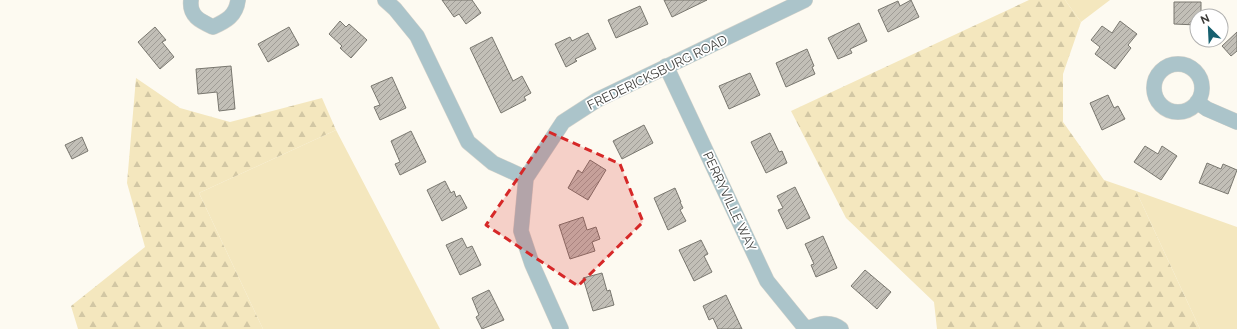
<svg xmlns="http://www.w3.org/2000/svg" width="1237" height="329" font-family="Raleway,sans-serif">
  <style>
    .grass { fill: #f4e7be }
    .forest { fill: url(#forest-firs) }
    .building { fill: url(#building-hatch); stroke: #79776f }
    .lines { fill: none; stroke-linecap: round; stroke-linejoin: round }
    .minor-casing { stroke: #d7d4cc; stroke-width: 16 }
    .minor { stroke: #abc4ca; stroke-width: 15 }
    .marked { fill: #d62828; fill-opacity: 0.2; stroke: #d62828; stroke-width: 3; stroke-dasharray: 8 5; stroke-linejoin: round }
    .labels { text-anchor: middle; stroke-width: 3.5; stroke-linejoin: round; paint-order: stroke }
    .street-label { font-size: 13px; fill: #3d3c39; stroke: #fff }
  </style>
  <defs>
    <pattern id="forest-firs" width="22" height="20" patternUnits="userSpaceOnUse"><rect width="22" height="20" fill="#f4e7be"/><path d="M5 1l3.5 6h-7zM16 11l3.5 6h-7z" fill="#d2c7a4"/></pattern>
    <pattern id="building-hatch" width="6" height="6" patternUnits="userSpaceOnUse"><rect width="6" height="6" fill="#c2bfb7"/><path d="M-1 1l2-2M0 6l6-6M5 7l2-2" fill="none" stroke="#9f9c96"/></pattern>
  </defs>
  <rect width="100%" height="100%" fill="#fdfaf1"/>
  <!-- grass -->
  <path class="grass" d="M1065 0H1110L1081 22Z
    M336 130 440 329H263L199 193Z
    M1136 191 1237 227V329H1200Z"/>
  <!-- forest -->
  <path class="forest" d="M1029 0H1065L1081 22 1063 74V122L1104 180 1136 191 1200 329H937L934 302 846 218 791 111Z
    M136 78 180 108 230 122 322 98 336 130 199 193 263 329H78L71 306 145 247 127 183Z"/>
  <!-- building -->
  <path class="building" d="M442 0H472L481 13 466 24 459 14 454 17Z
    M664 0H707L672 17Z
    M911 0 919 17 888 32 878 10 898 1 900 6Z
    M1174 2H1201V16H1197V25L1174 24Z
    M640 6 648 24 616 38 608 20Z
    M340 21 346 27 349 24 367 40 351 58 340 48 342 46 329 34Z
    M1120 21 1137 34 1128 45 1131 48 1115 69 1095 54 1100 47 1091 40 1102 26 1112 33Z
    M859 23 867 41 850 49 852 53 838 59 828 38Z
    M155 27 166 40 162 42 174 57 160 69 138 42Z
    M289 27 299 45 268 62 258 44Z
    M1237 32V51L1231 56 1222 46Z
    M588 33 596 49 575 59 577 61 566 67 555 44 570 37 572 41Z
    M492 37 513 81 522 76 531 93 524 97 526 100 501 113 470 48Z
    M807 49 814 66 812 67 815 74 786 87 776 63Z
    M231 66 235 109 219 111 217 92 198 94 196 69Z
    M750 73 760 95 729 109 719 86Z
    M392 77 406 108 380 120 374 107 380 105 371 86Z
    M1108 95 1114 108 1118 106 1125 119 1102 130 1090 103Z
    M644 125 653 143 622 159 613 141Z
    M411 131 426 162 400 175 395 164 400 162 391 141Z
    M770 133 779 152 782 151 787 163 766 173 751 142Z
    M82 137 88 151 72 159 65 145Z
    M1145 146 1158 154 1162 146 1177 156 1161 180 1134 162Z
    M590 160 606 170 588 200 568 188 578 170 582 173Z
    M1207 163 1221 169 1223 164 1237 170 1228 194 1199 183Z
    M445 181 451 193 454 191 456 197 460 195 467 208 442 221 427 190Z
    M795 187 810 218 787 229 778 210 783 208 777 196Z
    M675 188 681 202H680L683 208 680 210 686 221 668 230 654 198Z
    M583 217 587 230 596 227 600 239 592 242 595 251 570 259 559 225Z
    M823 236 837 268 816 277 811 265 814 264 805 244Z
    M462 238 467 248 472 246 481 265 460 275 446 245Z
    M701 240 708 254 704 256 712 272 694 281 679 250Z
    M865 270 891 292 877 309 851 286Z
    M602 273 607 291 610 290 614 305 593 311 583 278Z
    M489 290 504 320 482 329 476 317 479 315 472 298Z
    M726 295 742 329H718L713 318 709 320 703 306Z"/>
  <g class="lines">
    <defs>
      <path id="minor" d="M191 0C189 16 200 21 213 27 226 21 236 16 238 0
        M385 0 395 9 417 36 468 142 493 163 526 178
        M1154 88a24 24 0 1 1 48 0a24 24 0 1 1-48 0Z
        M666 66 767 281 806 329
        M1197 102 1207 109 1237 122
        M561 329 532 264 521 231 526 178 563 122 597 100 805 0
        M807 329C819 324 830 320 841 329"/>
    </defs>
    <!-- minor casing -->
    <use href="#minor" class="minor-casing"/>
    <!-- minor -->
    <use href="#minor" class="minor"/>
  </g>
  <!-- marked area -->
  <path class="marked" d="M549 132 620 164 643 222 578 286 486 225Z"/>
  <g class="labels">
    <!-- street labels -->
    <g class="street-label">
      <text transform="translate(657 72) rotate(-26)" y="5">FREDERICKSBURG ROAD</text>
      <text transform="translate(730 201) rotate(65)" y="5">PERRYVILLE WAY</text>
    </g>
  </g>
  <!-- north arrow -->
  <g transform="translate(1209 28) rotate(336)"><circle r="19" fill="#ffffff" stroke="#b1b1b0"/>
  <path d="M0-3L7 15L0 10L-7 15Z" fill="#17606f"/>
  <text y="-6" font-size="11" font-weight="bold" text-anchor="middle" fill="#3d3c39">N</text>
  </g>
</svg>
